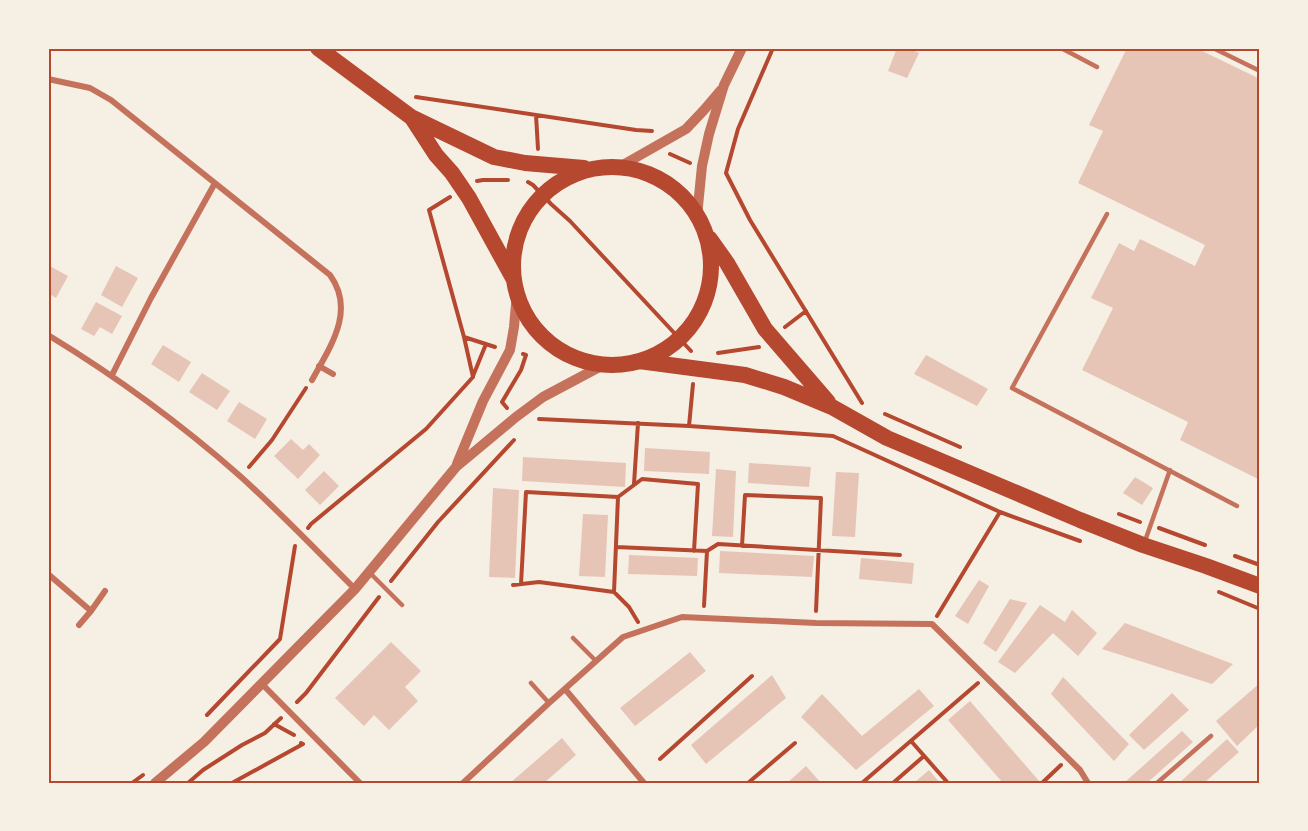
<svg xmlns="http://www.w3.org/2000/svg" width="1308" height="831" font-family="'Open Sans',sans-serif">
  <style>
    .building { fill: #e6c5b7 }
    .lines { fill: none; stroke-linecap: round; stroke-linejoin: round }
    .path { stroke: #b5482f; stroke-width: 4 }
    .service { stroke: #c5725c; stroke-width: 4.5 }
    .minor { stroke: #c5725c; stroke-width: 6 }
    .tertiary { stroke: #c5725c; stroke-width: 10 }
    .trunk { stroke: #b5482f; stroke-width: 16 }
    .neatline { fill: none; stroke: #b5482f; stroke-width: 2 }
  </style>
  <rect width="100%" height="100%" fill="#f6efe4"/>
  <!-- building -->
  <path class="building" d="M897 48H908L919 53 907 78 888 71Z
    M1127 48H1196L1260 79V480L1180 440 1188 422 1082 370 1113 308 1091 298 1119 243 1134 251 1140 239 1195 266 1205 245 1078 183 1103 131 1089 125Z
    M48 265 68 276 56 298 48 293Z
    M116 266 138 278 122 307 101 295Z
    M96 302 122 316 112 334 100 327 94 336 81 329Z
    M163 345 191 362 179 382 151 364Z
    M926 355 988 389 977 406 914 374Z
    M202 373 230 391 217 410 189 392Z
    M239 402 267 419 255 439 227 421Z
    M291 439 303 450 309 444 320 455 298 479 274 456Z
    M645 448 710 452 709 474 644 471Z
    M523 457 626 463 625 487 522 481Z
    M749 463 811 467 809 487 748 483Z
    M716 469 736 471 733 537 712 536Z
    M324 471 339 486 320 505 305 490Z
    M836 472 859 473 855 537 832 536Z
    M1135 477 1153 488 1142 505 1123 493Z
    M493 488 519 490 515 578 489 577Z
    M583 514 608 515 605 577 579 576Z
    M720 551 814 556 812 577 719 573Z
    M629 555 698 558 697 576 628 574Z
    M861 558 914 563 912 584 859 579Z
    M979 580 989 586 968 624 955 616Z
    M1010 599 1027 603 996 652 983 643Z
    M1040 605 1065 622 1072 610 1097 633 1078 656 1053 633 1015 673 998 662Z
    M1125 623 1233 664 1212 684 1102 649Z
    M391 642 421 671 405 687 418 701 389 730 374 715 364 726 335 698Z
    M690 652 706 671 635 726 620 708Z
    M772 675 786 698 706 764 691 745Z
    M1063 677 1129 744 1114 761 1051 694Z
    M1260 683V724L1237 746 1216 721Z
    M919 689 934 706 856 770 801 717 822 694 862 736Z
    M1172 693 1189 710 1144 750 1129 735Z
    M970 701 1039 781 1036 783H1003L948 720Z
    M1182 731 1193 742 1147 783H1124Z
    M562 738 576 755 544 783H510Z
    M1227 739 1239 752 1204 783H1179Z
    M806 766 821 783H787Z
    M929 770 940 783H914Z"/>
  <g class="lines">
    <!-- path -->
    <path class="path" d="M773 48 738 129 726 173 750 220 862 403
      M416 97 636 130 652 131
      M536 115 538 149
      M670 154 690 163
      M477 181 483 180H508
      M528 182 533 185 551 204 570 221 691 351
      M785 327 806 311
      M464 337 495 347
      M718 353 759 347
      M473 376 486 344
      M507 408 502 402 521 370 526 355 523 354
      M885 414 960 447
      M539 419 689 426 833 436 1000 512 1080 541
      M689 426 693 384
      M249 467 272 440 306 388
      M634 484 638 423
      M618 497 642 479 698 484 694 551
      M1119 514 1140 522
      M308 528 311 524 426 429 473 377 464 337 429 210 450 197
      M1159 528 1205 545
      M742 546 745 495 821 498 816 611
      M616 547 707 551 704 606
      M707 551 718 544 900 555
      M1235 556 1260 565
      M391 581 438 522 514 440
      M521 584 526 492 618 497 614 592
      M513 585 539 582 614 592 629 607 638 622
      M1219 592 1260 609
      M937 616 1000 512
      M297 702 306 693 379 597
      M207 715 280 639 295 546
      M274 724 294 735
      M911 741 948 783
      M660 759 752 676
      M132 783 143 775
      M188 783 203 770 242 745 265 733 281 718
      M232 783 303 744 301 743
      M748 783 795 743
      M862 783 978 683
      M893 783 924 756
      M1042 783 1061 765"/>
    <!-- service -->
    <path class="service" d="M1061 48 1097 67
      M1213 48 1260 71
      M1107 214 1012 388 1237 506
      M1145 541 1170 470
      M370 573 402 605
      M573 638 596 661
      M531 683 549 703
      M1157 783 1211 736"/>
    <!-- minor -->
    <path class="minor" d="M48 79 90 88 111 100 330 275C356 311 330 347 312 380
      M48 335C117 377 180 423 240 476 280 512 317 551 355 589
      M319 366 333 374
      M112 375 151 298 215 183
      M48 574 91 611
      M79 625 91 611 105 591
      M262 684 360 783
      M565 689 644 783
      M463 783 549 703 623 637 682 617 816 623 932 624 1080 770 1088 783"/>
    <!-- tertiary -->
    <path class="tertiary" d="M621 166 686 129 704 110 721 90
      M697 216 702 166 709 134 724 85 742 48
      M457 464 483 401 510 350 514 327 517 293
      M155 783 204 742 355 589 456 467 516 417 543 397 605 364"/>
    <!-- trunk -->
    <path class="trunk" d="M318 48 411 117 494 157 525 163 584 168
      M412 118 436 155 452 173 469 198 513 278
      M513 266a99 99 0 1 1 198 0a99 99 0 1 1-198 0Z
      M710 239 727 263 765 329 828 402
      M639 361 745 375 784 387 832 407 887 438 1080 520 1143 545 1206 566 1260 586"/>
  </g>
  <!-- border -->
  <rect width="1308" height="831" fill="none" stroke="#f6efe4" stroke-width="99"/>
  <rect x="50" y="50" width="1208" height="732" class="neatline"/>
</svg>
